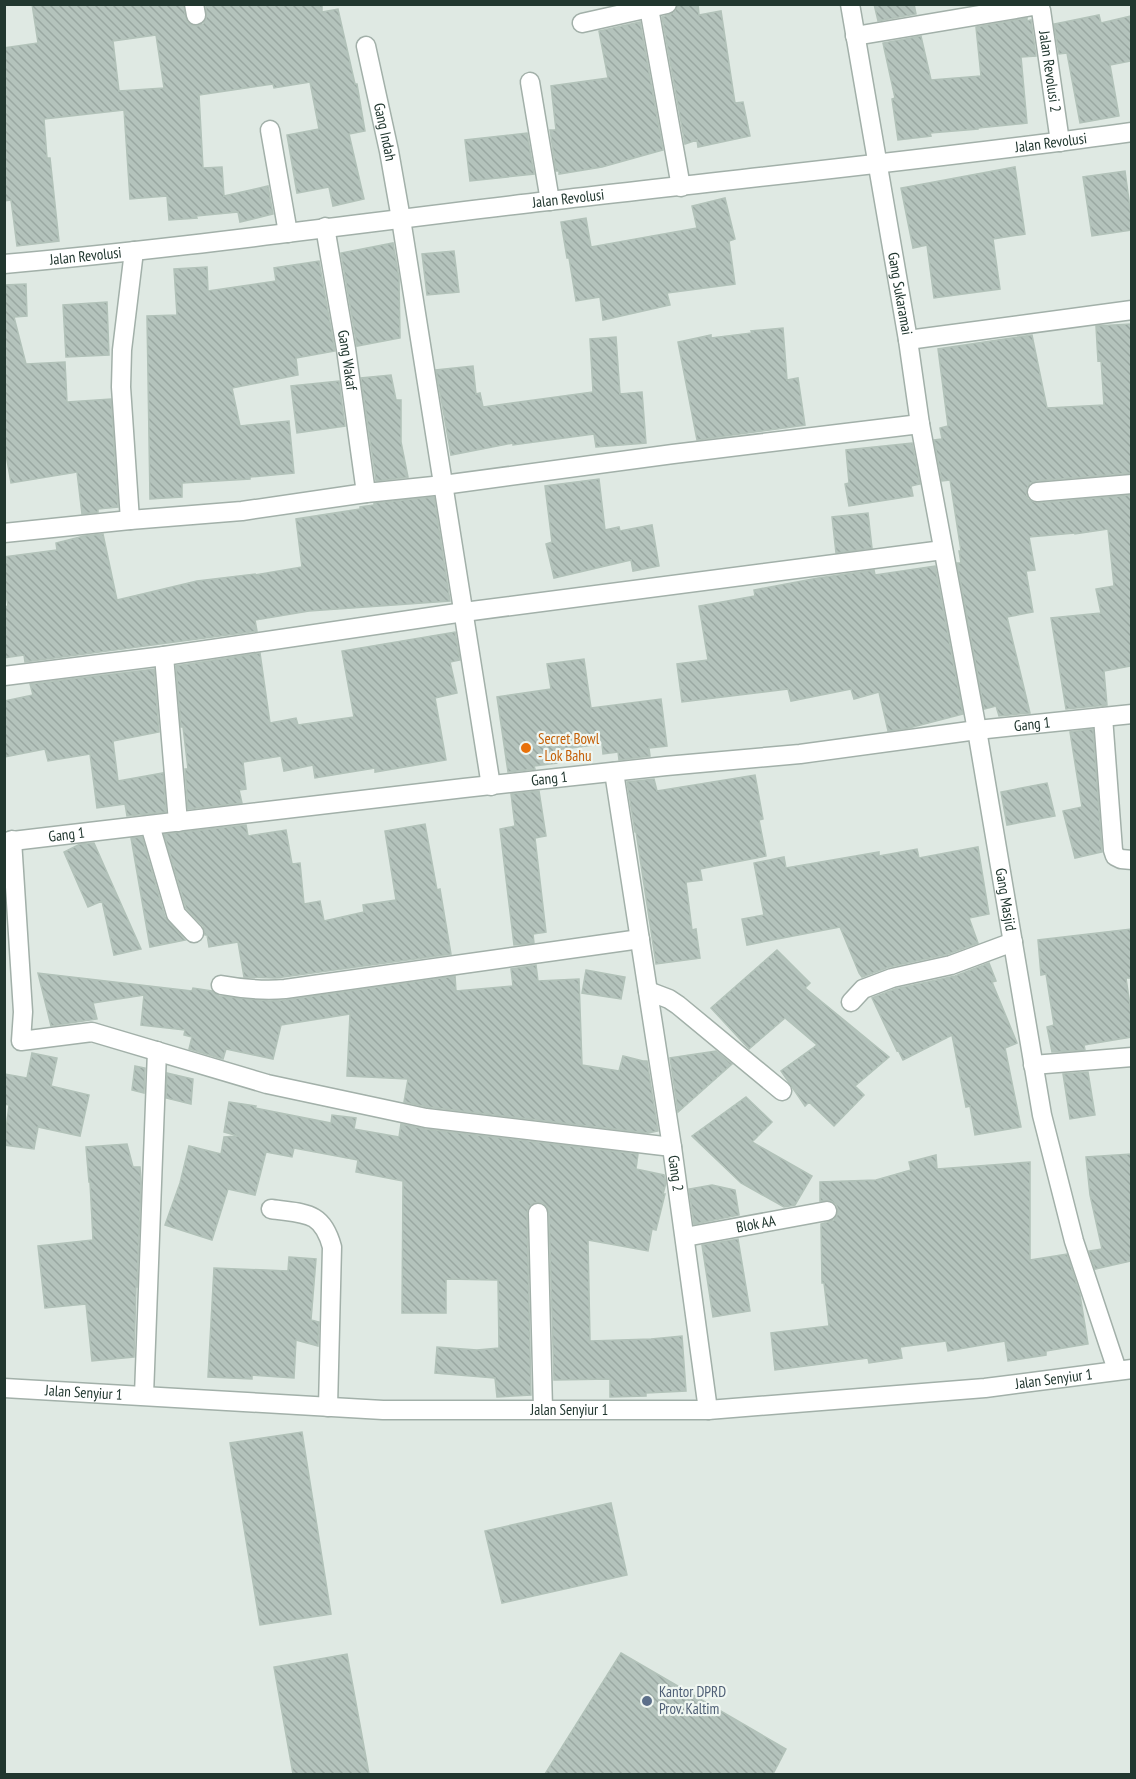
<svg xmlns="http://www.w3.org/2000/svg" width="1136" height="1779" font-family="'PT Sans Narrow',sans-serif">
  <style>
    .building { fill: url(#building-back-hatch); stroke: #b2c2b9; stroke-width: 1.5; fill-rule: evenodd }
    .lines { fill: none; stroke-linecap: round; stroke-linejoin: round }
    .minor-casing { stroke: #a2b0a9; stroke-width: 21 }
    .minor { stroke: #fff; stroke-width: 18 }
    .food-dot { fill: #e8710a; stroke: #eff6f1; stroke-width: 2 }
    .service-dot { fill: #5c6f8a; stroke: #eff6f1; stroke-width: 2 }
    .labels { text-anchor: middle; stroke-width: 4.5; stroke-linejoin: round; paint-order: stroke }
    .street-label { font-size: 15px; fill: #21372f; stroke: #eff6f1 }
    .food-label { font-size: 15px; fill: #c56008; stroke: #eff6f1; text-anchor: start }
    .service-label { font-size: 15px; fill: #4e5e75; stroke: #eff6f1; text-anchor: start }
  </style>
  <defs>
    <pattern id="building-back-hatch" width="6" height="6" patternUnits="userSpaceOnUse" patternTransform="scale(1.5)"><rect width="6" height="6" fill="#b4c3bc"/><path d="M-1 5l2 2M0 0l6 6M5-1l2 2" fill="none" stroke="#9aa8a2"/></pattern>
  </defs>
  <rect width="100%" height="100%" fill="#dfe9e3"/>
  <!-- building -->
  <path class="building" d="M32 4H183L187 22 192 25 197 26 203 24 206 19V4H322V12L338 9 355 84H357L365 131 349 134 364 199 333 206 329 187 297 193 287 135 319 129 310 82 274 88 273 84 199 95 203 168 222 167 224 196 268 186 273 214 240 222 238 212 196 216 197 218 169 220 167 196 130 199 124 110 44 119 47 158H50L59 241 17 246 11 200 4 201V48L38 43ZM156 35 164 88 119 91 113 41Z
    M678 4H698L699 15 721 11 735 103 743 102 750 136 698 147 697 140 685 144 662 17 674 13Z
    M874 4H914L916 14 878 21Z
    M1099 15 1101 23 1131 16V61L1110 65 1119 116 1080 123 1067 53 1059 54 1054 24Z
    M1027 18V21L1031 20 1036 56 1021 57 1027 123 978 128V129L930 133 931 136 898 140 892 99 895 98 883 43 921 36 931 80 981 76 976 27Z
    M640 22 663 150 602 167 559 174V171H556L550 130H556L551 86 608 78 599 31Z
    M527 133 534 174 470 181 465 140Z
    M1015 167 1025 234 993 239 1000 289 934 298 927 245 913 248 901 188Z
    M1125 171 1131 215V230L1092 236 1083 177Z
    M725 198 735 239 729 241 735 284 667 293 670 305 603 320 600 297 576 301 569 258H567L561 222 586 218 591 247 697 228 692 206Z
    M393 243 399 278 400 338 357 346 341 253Z
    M454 251 459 292 427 295 422 254Z
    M319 261 335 351 296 358 298 375 232 388 240 426 289 421 294 473 250 477V479L182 483V497L150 499 147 316 177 315 174 269 207 267 208 291 276 281 274 268Z
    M26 284 27 316 14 317 26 364 65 362 67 402 111 399 118 507 98 509V512L82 514 77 472 11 483 4 443V285Z
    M107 302 109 355 66 357 63 305Z
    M1131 324V473L1036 481 1030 483 1026 492 1028 499 1037 503 1131 495V666L1104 671 1107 705 1066 709 1051 618 1101 613 1096 589 1114 586 1108 529 1075 534V533L1029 537 1035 570 1026 571 1033 612 1007 617 1030 713 999 716 996 706 984 709 957 563H961L959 551H961L950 480 942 481 934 440 942 439 940 428 948 426 938 349 1032 335 1047 408 1104 405 1101 360 1098 361 1096 326Z
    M783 328 787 380 798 378 805 425 697 440 678 342 711 335V338L752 333 751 331Z
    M616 337 620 394 642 392 646 443 596 447 594 434 513 445V443L451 455 436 370 473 366 476 394 480 393 483 407 593 392 590 339Z
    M391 375 396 400H401V442L408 477 376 481 361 378Z
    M339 381 345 426 297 433 291 386Z
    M912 443 920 484 911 486 913 496 849 506 845 484 849 483 846 450Z
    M599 479 605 530 619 527 620 531 652 525 659 566 633 571 631 560 554 578 546 544 552 542 545 486Z
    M434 497 450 601 309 611 255 620 257 631 25 662 24 655 4 658V607L8 606 4 584V557L57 550 56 543 84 536 103 534 117 600 197 581 255 574V575L302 567 296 519 360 509V507L374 505V503Z
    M868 513 872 548 836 553 832 517Z
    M935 566 963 714 909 728 888 731 879 692 854 699 851 689 791 701 788 689 682 702 677 664 708 660 699 606 755 596 754 590 818 578 874 570 875 575Z
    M455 632 460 660 450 662 457 693 435 698 446 760 375 772V768L315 778 313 765 284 771 281 756 243 762 246 789 239 790 242 803 188 809 185 769H188L183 727H181L176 666 260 653 270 723 296 718 298 725 354 717 342 651Z
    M584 659 591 708 661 699 667 746 649 748 650 756 619 760 618 752 603 754 602 744 555 750 557 763 534 766 535 769 508 772 497 697 551 689 547 664Z
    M154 669 159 732 113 741 118 781 163 773 166 812 127 816 125 804 97 808 90 754 48 761 45 749 4 757V701L33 695 30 684Z
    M1093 729 1102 852 1075 858 1063 811 1082 807 1070 732Z
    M755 775 763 819 759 820 766 856 700 869 702 880 686 882 692 930 696 929 700 958 656 964 636 832H635L627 782 654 779 657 791Z
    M1047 783 1055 816 1007 825 1001 792Z
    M539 791 546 836 535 838 546 932 533 934 534 943 514 945 500 829 515 826 511 794Z
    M425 824 437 890 440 889 451 954 276 978 244 977 238 942 209 947 207 935H205L203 926 186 908 164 834 246 825 248 836 286 830 292 864 300 863 304 904 320 901 324 921 364 912 363 905 396 900 385 831Z
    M142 837 165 917 185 940 150 947 131 838Z
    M94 843 117 895 141 949 114 955 102 901 88 907 64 852 80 844Z
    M978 847 989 914 969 918 978 943 948 954 889 967 862 977 859 973 840 927 747 945 742 919 764 915 754 863 784 857 786 868 879 852V856L917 849 919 858Z
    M1131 929V978H1126L1131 1012V1037L1084 1045 1085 1050 1052 1052 1047 1027 1054 1025 1046 974 1041 975 1038 940Z
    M777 950 810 983 805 988 889 1057 855 1086 864 1095 834 1126 809 1102 805 1106 781 1071 817 1045 785 1018 749 1049 711 1008Z
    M989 963 996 981 992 982 1017 1043 1005 1048 1021 1127 975 1135 970 1106 966 1107 952 1035 903 1060 898 1050 897 1051 872 998 895 989 955 976Z
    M536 965 538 981 579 979 582 1065 619 1071 623 1056 643 1061H647L658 1131 648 1133 428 1107 404 1102 408 1079 347 1076 350 1014 281 1025 273 1059 226 1049 223 1059 189 1049 192 1037 184 1035 185 1030 141 1025 144 995 93 1003 97 1019 51 1026 38 973 192 991 193 988 212 991 219 996 269 1001 286 1000 455 976 456 991 513 986 511 969Z
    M586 970 625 977 621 999 582 993Z
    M716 1051 732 1064 678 1112 670 1058Z
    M32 1053 57 1058 51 1086 89 1095 80 1136 38 1127 34 1149 4 1145 9 1105 4 1104V1074L27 1078Z
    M135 1066 145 1068 144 1093 132 1090Z
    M1088 1072 1095 1115 1070 1119 1063 1074Z
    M167 1073 193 1079 191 1104 166 1098Z
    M746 1097 772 1122 752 1142 812 1176 795 1205 784 1207 741 1183 692 1136Z
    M229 1102 256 1106 255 1108 331 1123 332 1115 356 1118 354 1129 399 1137 401 1124 425 1129 638 1154 636 1169 664 1175 666 1183 663 1194H665L656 1230 652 1229 648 1251 588 1240 590 1341 651 1339 682 1336 686 1391 646 1393V1396L610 1397V1379L554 1380 549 1213 547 1207 543 1203 537 1202 532 1204 528 1208 527 1213 531 1395 497 1397 495 1378 435 1373 437 1347 477 1350 499 1348 498 1280 446 1279V1313H402L403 1181 356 1172 358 1160 294 1148 292 1157 266 1152 255 1195 228 1189 212 1240 165 1225 180 1183 189 1146 221 1154 224 1137 238 1136 224 1132Z
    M127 1144 133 1167H140L141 1182 137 1287H136L134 1357 92 1361 86 1304 45 1308 38 1246 93 1240 90 1182H89L86 1147Z
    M1131 1154V1261L1095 1269 1089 1251 1102 1249 1090 1195 1086 1157Z
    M936 1155 937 1169 1030 1162V1260L1067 1254 1080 1295 1088 1344 1046 1351V1355L1008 1361 1005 1341 948 1351 946 1341 900 1347 902 1358 869 1363 868 1358 775 1370 771 1333 829 1326 824 1283H822L821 1224 834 1220 837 1215 838 1210 836 1204 831 1201H820V1182L876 1180 911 1170 909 1162Z
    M712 1185 735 1190 739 1215 694 1224 689 1189Z
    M738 1239 750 1311 713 1317 702 1245Z
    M289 1257 316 1259 311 1320 319 1322 318 1346 296 1340 294 1378 252 1375V1379L208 1377 214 1268 288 1271Z
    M302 1432 331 1614 260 1625 230 1443Z
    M611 1503 627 1575 502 1603 485 1531Z
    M621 1653 786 1749 773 1774H545Z
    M347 1654 369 1774H293L274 1667Z"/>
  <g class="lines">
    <defs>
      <g id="minor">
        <path d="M194 4 196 15"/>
        <path id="s1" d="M850 4 908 340 920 424 977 730 1042 1115 1074 1241 1117 1370"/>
        <path d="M649 8 681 187"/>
        <path d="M582 23 667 4"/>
        <path id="s2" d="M855 36 1033 6 1038 7 1041 10 1060 142"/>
        <path id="s3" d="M366 46 389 151 401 219 491 786"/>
        <path d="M530 82 550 201"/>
        <path d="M270 130 288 233"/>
        <path id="s4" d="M325 227 346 349 366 493"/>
        <path id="s5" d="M4 264C186 248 367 222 548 201 743 178 938 159 1132 132"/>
        <path d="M908 340 1132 310"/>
        <path d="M1037 492 1132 484"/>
        <path d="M130 520 121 387 122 350 134 251"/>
        <path d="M4 533 130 520 242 511 366 493 443 485 673 454 920 424"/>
        <path d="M164 656 178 822"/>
        <path d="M4 676 164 656 464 612 943 550"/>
        <path d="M1103 717 1113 850 1115 856 1121 859 1132 860"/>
        <path id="s6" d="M614 772 672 1147 708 1410"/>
        <path d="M150 825 176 914 194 933"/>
        <path d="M12 840 23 1012 21 1041 92 1032 267 1084 426 1118 672 1147"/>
        <path id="s7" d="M4 842 464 788 666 766 800 754 977 730 1132 714"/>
        <path d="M221 985C243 989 263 991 285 989L640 939"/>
        <path d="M648 991 669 999 678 1005 782 1091"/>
        <path d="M851 1002 863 989 892 978 951 965 1013 942"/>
        <path d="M1033 1065 1132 1057"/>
        <path d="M271 1209C304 1214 322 1210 332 1247L328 1407"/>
        <path d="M538 1213 543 1409"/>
        <path id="s8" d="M685 1237 827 1211"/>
        <path id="s9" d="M4 1388 383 1410H708L985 1388 1132 1369"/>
        <path d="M144 1395 157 1051"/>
      </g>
    </defs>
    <!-- minor casing -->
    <use href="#minor" class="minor-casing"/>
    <!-- minor -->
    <use href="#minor" class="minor"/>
  </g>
  <!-- markers -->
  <circle class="food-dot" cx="526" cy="748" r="6"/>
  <circle class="service-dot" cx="647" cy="1701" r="6"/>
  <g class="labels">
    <!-- street labels -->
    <g class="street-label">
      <text dy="5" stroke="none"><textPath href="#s2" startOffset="252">Jalan Revolusi 2</textPath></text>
      <text dy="5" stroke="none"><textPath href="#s3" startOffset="88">Gang Indah</textPath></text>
      <text dy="5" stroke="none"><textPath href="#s5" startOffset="1054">Jalan Revolusi</textPath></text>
      <text dy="5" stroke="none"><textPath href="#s5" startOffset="568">Jalan Revolusi</textPath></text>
      <text dy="5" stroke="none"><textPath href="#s5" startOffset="82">Jalan Revolusi</textPath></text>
      <text dy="5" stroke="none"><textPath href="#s1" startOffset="294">Gang Sukaramai</textPath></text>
      <text dy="5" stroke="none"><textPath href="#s4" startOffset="135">Gang Wakaf</textPath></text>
      <text dy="5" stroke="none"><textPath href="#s7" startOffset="1035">Gang 1</textPath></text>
      <text dy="5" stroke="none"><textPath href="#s7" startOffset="549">Gang 1</textPath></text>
      <text dy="5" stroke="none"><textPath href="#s7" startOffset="63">Gang 1</textPath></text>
      <text dy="5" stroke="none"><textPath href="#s1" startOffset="909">Gang Masjid</textPath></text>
      <text dy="5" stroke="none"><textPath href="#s6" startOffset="406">Gang 2</textPath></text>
      <text dy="5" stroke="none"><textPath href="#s8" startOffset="72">Blok AA</textPath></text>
      <text dy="5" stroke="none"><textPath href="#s9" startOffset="1052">Jalan Senyiur 1</textPath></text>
      <text dy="5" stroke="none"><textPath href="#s9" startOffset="80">Jalan Senyiur 1</textPath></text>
      <text dy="5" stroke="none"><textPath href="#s9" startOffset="566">Jalan Senyiur 1</textPath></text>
    </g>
    <!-- food labels -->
    <g class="food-label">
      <text x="538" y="744">Secret Bowl<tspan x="538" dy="17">- Lok Bahu</tspan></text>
    </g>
    <!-- service labels -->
    <g class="service-label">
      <text x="659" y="1697">Kantor DPRD<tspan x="659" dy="17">Prov. Kaltim</tspan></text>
    </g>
  </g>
  <!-- border -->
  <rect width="1136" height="1779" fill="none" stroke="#21372f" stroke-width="12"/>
</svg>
